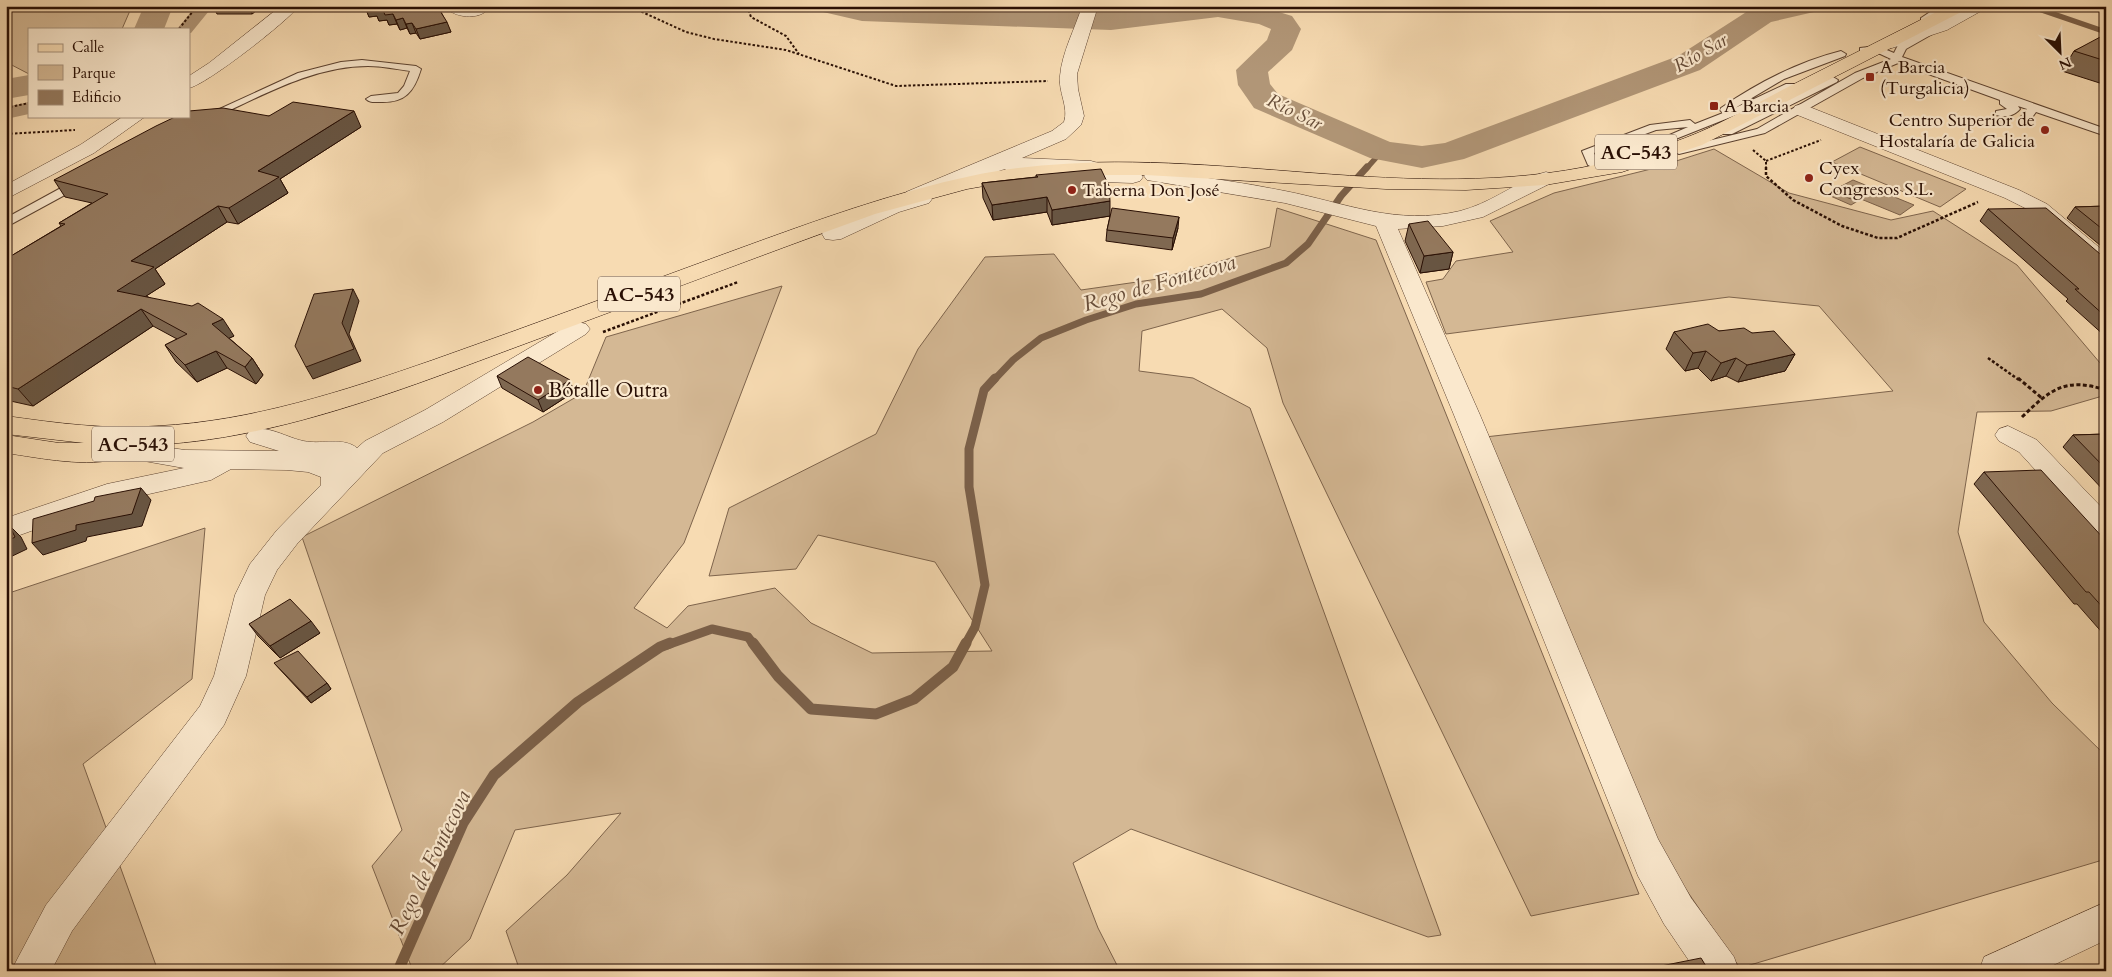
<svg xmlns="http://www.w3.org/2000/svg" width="2112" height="977" font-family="Cardo,serif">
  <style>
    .green { fill: #d4b894; stroke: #7e644c }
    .water { fill: #b19677; stroke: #7b6049 }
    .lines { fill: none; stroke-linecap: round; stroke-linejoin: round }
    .shore { stroke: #6d523e; stroke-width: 1 }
    .stream-far3 { stroke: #7b6049; stroke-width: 5.5 }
    .stream-far2 { stroke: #7b6049; stroke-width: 7 }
    .stream-far1 { stroke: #7b6049; stroke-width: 9 }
    .stream { stroke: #7b6049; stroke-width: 11 }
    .canal { fill: #b19677; fill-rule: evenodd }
    .river { fill: #b19677; fill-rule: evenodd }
    .service-casing { stroke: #5c4230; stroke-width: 2 }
    .minor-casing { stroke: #5c4230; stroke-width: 1 }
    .tertiary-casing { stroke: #5c4230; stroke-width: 1 }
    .primary-casing { stroke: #290f04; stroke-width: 1 }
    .path-far2 { stroke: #290f04; stroke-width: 2; stroke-dasharray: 2.5 2; stroke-linecap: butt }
    .path-far1 { stroke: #290f04; stroke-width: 2.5; stroke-dasharray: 3 2; stroke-linecap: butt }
    .path { stroke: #290f04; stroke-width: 3; stroke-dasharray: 4 2.5; stroke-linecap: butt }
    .service { fill: #fae8cd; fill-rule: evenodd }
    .minor { fill: #fae8cd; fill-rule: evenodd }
    .tertiary { fill: #fae8cd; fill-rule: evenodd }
    .primary { fill: #f7dbb2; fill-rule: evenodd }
    .wall { fill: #7f6851; stroke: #290f04 }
    .shaded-wall { fill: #685542; stroke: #290f04 }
    .building { fill: #94795e; stroke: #290f04 }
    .poi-dot { fill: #8f2418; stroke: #fae8cd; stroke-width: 2 }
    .labels { text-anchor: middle; stroke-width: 4.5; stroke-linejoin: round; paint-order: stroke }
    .far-poi-label { font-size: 18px; fill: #290f04; stroke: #fae8cd; text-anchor: start }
    .far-water-label { font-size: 19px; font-style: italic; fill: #664c38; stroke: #fae8cd }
    .shield { fill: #fae8cd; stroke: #685040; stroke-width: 1 }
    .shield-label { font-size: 20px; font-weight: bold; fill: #290f04 }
    .poi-label { font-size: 21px; fill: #290f04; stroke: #fae8cd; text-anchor: start }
    .water-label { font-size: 22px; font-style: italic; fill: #664c38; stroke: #fae8cd }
  </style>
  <rect width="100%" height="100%" fill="#f7dbb2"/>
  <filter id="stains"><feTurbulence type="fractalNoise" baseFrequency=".004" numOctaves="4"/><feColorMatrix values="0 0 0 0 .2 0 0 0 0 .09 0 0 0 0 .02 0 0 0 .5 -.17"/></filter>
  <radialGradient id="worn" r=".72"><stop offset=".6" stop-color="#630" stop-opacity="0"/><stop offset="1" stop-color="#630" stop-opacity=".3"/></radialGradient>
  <!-- green -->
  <path class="green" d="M6 6H132L122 29H29V74L6 62Z
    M1860 147 1966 189 1940 207 1832 162Z
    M1714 149 1789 193 1891 220 1933 211 2017 265 2106 370V395L2051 411 1977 412 1958 532 1984 622 2052 703 2106 756V859L1740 968 1656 846 1485 437 1893 391 1819 306 1729 297 1446 334 1426 282 1443 279 1456 261 1513 252 1490 221 1554 193 1651 169Z
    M1277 208 1376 240 1639 894 1531 916 1283 403 1267 348 1222 309 1142 331 1139 371 1193 378 1250 408 1441 935 1428 937 1131 829 1073 863 1098 928 1120 971H520L506 931 567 875 621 813 515 830 470 939 436 971H413L372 866 402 830 302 537 533 422 583 393 606 337 782 286 684 543 634 608 667 628 688 606 775 588 811 623 872 653 992 651 935 562 818 535 796 569 709 576 729 508 876 434 918 349 985 257 1054 254 1081 290 1158 279 1270 247Z
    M205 528 192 679 83 764 158 971H6V594Z"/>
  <!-- water -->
  <path class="water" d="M1853 180 1914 205 1900 215 1861 199 1851 205 1826 194Z"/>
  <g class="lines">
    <!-- shore -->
    <path class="shore" d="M1853 186 1864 190V193L1851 199 1841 195 1842 191Z"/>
    <!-- stream-far3 -->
    <path class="stream-far3" d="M2030 6 2106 32
      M1366 169 1382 151"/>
    <!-- stream-far2 -->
    <path class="stream-far2" d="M994 380 1013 360 1041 338 1086 320 1136 304 1201 294 1286 263 1308 244 1341 196 1367 167"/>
    <!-- stream-far1 -->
    <path class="stream-far1" d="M667 645 712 629 748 637 754 645
      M965 645 975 627 985 585 969 487V449L984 390 995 378"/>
    <!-- stream -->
    <path class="stream" d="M753 643 778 676 811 709 876 714 914 699 953 667 966 643
      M398 971 463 823 494 775 578 702 660 647 670 643"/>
    <!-- canal -->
    <path class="canal" d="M196 6H213L191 33H189V29H177Z
      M29 102V114L6 119V107Z"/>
    <!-- river -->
    <path class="river" d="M144 6H173L164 29H134Z
      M819 6H946L1111 12 1160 6H1259L1292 16 1301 29 1292 50 1268 72 1270 84 1278 94 1390 142 1422 146 1445 143 1678 56 1751 9 1761 6H1818L1814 12 1771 22 1700 70 1464 159 1422 168 1370 158 1254 108 1238 85 1236 70 1267 40 1271 29 1259 24 1218 17 1111 30 862 21 823 12Z
      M29 75V95L6 99V79Z"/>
    <defs>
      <path id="service" d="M1287 6H1297L1298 7 1293 10Z
        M1939 6H1951L1927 22H1921V18Z
        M1928 30 1936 32 1906 49 1902 57 2106 129V136L2036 112 2031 119 2034 123 2032 125H2024L2019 119 2027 109 2018 106 2020 109C2014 116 2005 118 1996 115V111L2007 109 2000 104V100L1898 63 1863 78 1765 133 1679 154 1673 151 1675 149 1757 129 1855 73 1891 59 1876 52H1860V48L1877 46 1894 53 1898 45Z
        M1841 51 1846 54 1845 56 1784 79 1735 108 1786 84H1794V88L1751 109 1668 142H1660L1658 140 1688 127 1656 130 1594 153 1600 165 1594 168 1588 165 1582 151 1650 125 1690 120 1695 124 1723 113 1720 110 1721 108C1757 83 1798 62 1841 51Z
        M362 60 416 66 421 69C414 92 405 103 380 102 374 102 370 103 366 99L371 96 398 93 404 86 410 71C396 69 382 66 368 66 312 66 260 97 211 119L207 120 202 117 298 73 341 62Z
        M1833 77 1838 80 1837 82 1732 134H1724L1722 132Z
        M81 177 87 181 85 184 6 227V218Z"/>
      <path id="minor" d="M281 6H299C288 21 206 85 189 88V76L209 63Z
        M444 6H488L489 8C480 21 453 18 444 6Z
        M1969 6H1990L1947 30 1892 48 1886 47 1884 43 1886 39 1935 24Z
        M1802 104 2019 190 2047 204 2106 253V271L2098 269 2033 212 2005 198 1795 114 1793 110 1795 106Z
        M124 116H146L94 153 6 199V185L80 145Z
        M1154 170C1198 177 1242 182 1285 191 1346 203 1396 226 1460 211 1488 204 1513 185 1539 174L1546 172 1553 174 1556 178 1553 182 1483 217 1443 226 1398 229 1480 415 1658 839 1691 898 1734 957 1739 971H1696L1664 924 1638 876 1454 415 1376 226 1285 203 1147 180 1144 176 1147 172Z
        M578 322 586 324 590 329 586 334 443 422 383 453 297 544 277 570 265 595 246 676 224 725 72 931 51 971H11L46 905 200 706 214 676 235 595 250 564 277 530 321 485V477L308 472 287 470 231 469 211 480 109 503 6 540V518L107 484 184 468 127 458 123 452 127 446 136 443 185 450 279 451 250 442 246 436 250 430C271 424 290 441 311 442 326 443 345 438 357 448L365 441 425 410 570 324Z
        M2008 426 2037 440 2106 512V540L2096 537 2019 452 1999 441 1995 435 1999 429Z
        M2106 902V940L2041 971H1979L1984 957Z"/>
      <path id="tertiary" d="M1082 6H1098L1077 74 1078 89 1084 116 1081 125 1066 139 1022 158 1091 161 1098 163 1101 167 1099 170 1140 173 1143 177 1140 181 1133 183 1071 181 1064 179 1061 175 1063 172 1027 170 1036 178 1033 182 989 189 982 187 979 183 984 178 981 175 930 196 932 199 929 203 899 212 841 239 833 240 825 239 822 234 825 229 885 204 904 198 906 192 1052 131 1064 122C1069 107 1058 92 1060 76 1062 52 1075 29 1082 6ZM1005 169 1008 173 999 171Z"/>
      <path id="primary" d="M1948 6H1969L1967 9 1702 145 1622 172 1545 185 1466 190 1386 189 1146 175H1069L1018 180 967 189 875 214C759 256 643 300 527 343 400 390 256 449 119 445L125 452 121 458C87 468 41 458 6 453V435L59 443H84L6 434V416C56 423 107 430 158 426 253 421 344 391 433 360 535 324 637 286 738 249 815 221 891 193 971 176 1161 136 1356 198 1548 173 1595 167 1641 155 1685 138 1722 124 1758 102 1794 84 1845 58 1897 32 1948 6Z"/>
    </defs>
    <!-- service casing -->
    <use href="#service" class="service-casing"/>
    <!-- minor casing -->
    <use href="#minor" class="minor-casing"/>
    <!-- tertiary casing -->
    <use href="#tertiary" class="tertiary-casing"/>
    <!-- primary casing -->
    <use href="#primary" class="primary-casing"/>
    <!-- path-far2 -->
    <path class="path-far2" d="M629 6 686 32 714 39 786 50 896 86 1048 81
      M747 6 751 17 786 36 799 54
      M179 29 197 6
      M6 108 29 103
      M6 134 75 130
      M1753 150 1766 161V169
      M1766 161 1821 140"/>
    <!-- path-far1 -->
    <path class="path-far1" d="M1766 167V176L1793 200 1842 226 1878 238H1897L1978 202
      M603 332 738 282
      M1988 358 2019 380"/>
    <!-- path -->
    <path class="path" d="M2018 378 2043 399
      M2022 417C2051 389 2065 377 2106 390"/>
    <!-- service -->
    <use href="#service" class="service"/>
    <!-- minor -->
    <use href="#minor" class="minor"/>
    <!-- tertiary -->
    <use href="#tertiary" class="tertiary"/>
    <!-- primary -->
    <use href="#primary" class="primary"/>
  </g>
  <!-- wall -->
  <path class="wall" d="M213 6H262L252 14H217Z
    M365 6H443L444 9 440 10 451 32 420 39 416 33 410 34 407 28 400 30 397 24 389 25 387 20 379 21 377 16 369 17Z
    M2106 36V85L2062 71 2074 51Z
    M269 116 361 127 280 179 288 193 238 224 227 222 155 269 165 284 146 296 234 336 229 338 252 358 263 375 256 384 227 368 197 382 176 362 165 345 177 339 153 326 33 406 6 400V259L61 226 59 223 92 203 65 197 54 180Z
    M1036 175 1110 216 1178 228 1172 250 1106 241 1107 230 1110 216 1052 225 1047 212 993 220 983 198 982 183 1036 177Z
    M2106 206V250L2067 218 2075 207Z
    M1988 209 2106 259V337L2066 301 2068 299 1980 221Z
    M1409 224 1453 252 1449 269 1420 273 1405 241Z
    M1719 331 1752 333 1795 354 1785 371 1738 382 1726 376 1711 381 1698 368 1685 371 1666 349 1674 332Z
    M497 376 574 392 543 412 502 388Z
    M2106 434V493L2063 447 2073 435Z
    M1984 472 2106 541V637L2077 604H2074L1974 484Z
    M249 624 320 633 280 658 258 636Z
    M274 663 327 683 331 689 311 703Z"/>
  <!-- shaded-wall -->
  <path class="shaded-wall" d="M248 6H262L252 14Z
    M373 6 393 14 397 24 389 25 387 20 379 21 377 16 369 17 365 7Z
    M436 6H443L444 9 437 10Z
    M403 18 407 28 400 30 396 20Z
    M447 22 451 32 420 39 416 29Z
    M412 23 416 33 410 34 406 24Z
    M354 111 361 127 280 179 288 193 238 224 229 208 258 171Z
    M1047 197V212L993 220 992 205Z
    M1110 201V216L1052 225V210Z
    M218 206 227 222 155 269 165 284 129 307 117 291 131 261Z
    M1179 217 1178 228 1172 250 1173 238Z
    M1453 252 1449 269 1420 273 1424 256Z
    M353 289 359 301 349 334 361 361 313 379 306 367Z
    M141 309 153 326 33 406 18 389Z
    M223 319 234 336 223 341 212 324Z
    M216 351 227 368 197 382 185 365Z
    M1706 351 1698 368 1685 371 1693 353Z
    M1795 354 1785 371 1738 382 1747 365Z
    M252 358 263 375 256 384 245 367Z
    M1736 358 1726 376 1711 381 1721 363Z
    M570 380 574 392 543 412 538 400Z
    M141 488 151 500 142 526 87 537 86 541 43 555 32 543Z
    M9 525 21 537 27 549 6 559V541Z
    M311 621 320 633 280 658 270 646Z
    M327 683 331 689 311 703 307 697Z"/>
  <!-- building -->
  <path class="building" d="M373 6H437L447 22 416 29 412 23 406 24 403 18 396 20 393 14 385 15 383 10 375 11Z
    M2104 35 2106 36V61L2074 51Z
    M293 102 354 111 258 171 279 177 229 208 218 206 131 261 154 267 117 291 192 306 198 303 223 319 212 324 252 358 245 367 216 351 185 365 165 345 187 334 141 309 18 389 6 386V259L65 224 59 223 108 194 54 180 156 126 177 116H189V111L223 108 269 116Z
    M1101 169 1109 186 1110 201 1052 210 1047 197 992 205 982 183 1038 177 1036 175Z
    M2106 206V232L2075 207Z
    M1112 208 1179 217 1173 238 1107 230Z
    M2046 208 2106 259V317L2075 289H2079L1988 209Z
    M1428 221 1453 252 1424 256 1409 224Z
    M353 289 342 323 354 349 306 367 295 346 314 294Z
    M1708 324 1719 331 1744 328 1752 333 1774 331 1795 354 1747 365 1736 358 1721 363 1706 351 1693 353 1674 332Z
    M528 357 570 380 538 400 497 376Z
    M2106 434V469L2073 435Z
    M2041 470 2106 541V611L2089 592H2086L1984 472Z
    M141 488 132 514 76 525V530L32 543 33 519 94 501 95 497Z
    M9 525 15 537 6 542V526Z
    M290 599 311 621 270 646 249 624Z
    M298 651 327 683 307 697 274 663Z
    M1701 958 1709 971H1636Z"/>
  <!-- markers -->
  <g class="poi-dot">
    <rect x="1865" y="72" width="10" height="10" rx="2.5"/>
    <rect x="1709" y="101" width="10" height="10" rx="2.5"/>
    <circle cx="2045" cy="130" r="5"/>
    <circle cx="1809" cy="178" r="5"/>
    <circle cx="1072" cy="190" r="5"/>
    <circle cx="538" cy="390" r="5"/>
  </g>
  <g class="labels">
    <!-- far-poi labels -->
    <g class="far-poi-label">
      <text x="1880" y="73">A Barcia<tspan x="1880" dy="21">(Turgalicia)</tspan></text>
      <text x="1724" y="112">A Barcia</text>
      <text x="2035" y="126" text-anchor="end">Centro Superior de<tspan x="2035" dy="21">Hostalaría de Galicia</tspan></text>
      <text x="1819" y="174">Cyex<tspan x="1819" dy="21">Congresos S.L.</tspan></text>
      <text x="1082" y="196">Taberna Don José</text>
    </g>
    <!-- far-water labels -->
    <g class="far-water-label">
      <text transform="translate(1700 52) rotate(-30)" y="7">Río Sar</text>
      <text transform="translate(1295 111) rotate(26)" y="7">Río Sar</text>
    </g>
    <!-- shield labels -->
    <g class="shield">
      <rect x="1595" y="134.5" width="82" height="35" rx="4"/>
      <rect x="598" y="276.5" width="82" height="35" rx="4"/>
      <rect x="92" y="426.5" width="82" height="35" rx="4"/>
    </g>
    <g class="shield-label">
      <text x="1636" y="159">AC-543</text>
      <text x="639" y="301">AC-543</text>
      <text x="133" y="451">AC-543</text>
    </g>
    <!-- poi labels -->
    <g class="poi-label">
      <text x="548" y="397">Bótalle Outra</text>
    </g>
    <!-- water labels -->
    <g class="water-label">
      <text transform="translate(1159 282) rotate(-16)" y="8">Rego de Fontecova</text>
      <text transform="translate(429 862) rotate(-64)" y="8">Rego de Fontecova</text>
    </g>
  </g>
  <!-- margin -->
  <rect width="2112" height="977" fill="none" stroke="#f7dbb2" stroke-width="25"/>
  <rect x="8" y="8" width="2097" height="962" fill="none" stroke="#290f04" stroke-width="2.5"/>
  <rect x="12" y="12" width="2087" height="952" fill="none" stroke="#290f04"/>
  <!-- legend -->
  <rect x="28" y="28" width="162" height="90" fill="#fae8cd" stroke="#a6917d"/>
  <rect x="38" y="44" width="25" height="8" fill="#f7dbb2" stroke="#a6917d"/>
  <text x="72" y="52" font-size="15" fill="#290f04">Calle</text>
  <rect x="38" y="65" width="25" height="15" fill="#d4b894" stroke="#a6917d"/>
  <text x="72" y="78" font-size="15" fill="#290f04">Parque</text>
  <rect x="38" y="90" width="25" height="15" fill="#94795e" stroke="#a6917d"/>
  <text x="72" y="102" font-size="15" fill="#290f04">Edificio</text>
  <!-- north arrow -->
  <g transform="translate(2060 52) rotate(156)" stroke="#fae8cd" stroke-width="4" paint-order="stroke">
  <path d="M0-4L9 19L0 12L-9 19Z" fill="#290f04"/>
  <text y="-8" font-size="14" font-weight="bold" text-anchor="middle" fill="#290f04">N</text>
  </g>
  <rect width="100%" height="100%" filter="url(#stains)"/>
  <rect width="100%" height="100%" fill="url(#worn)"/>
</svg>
